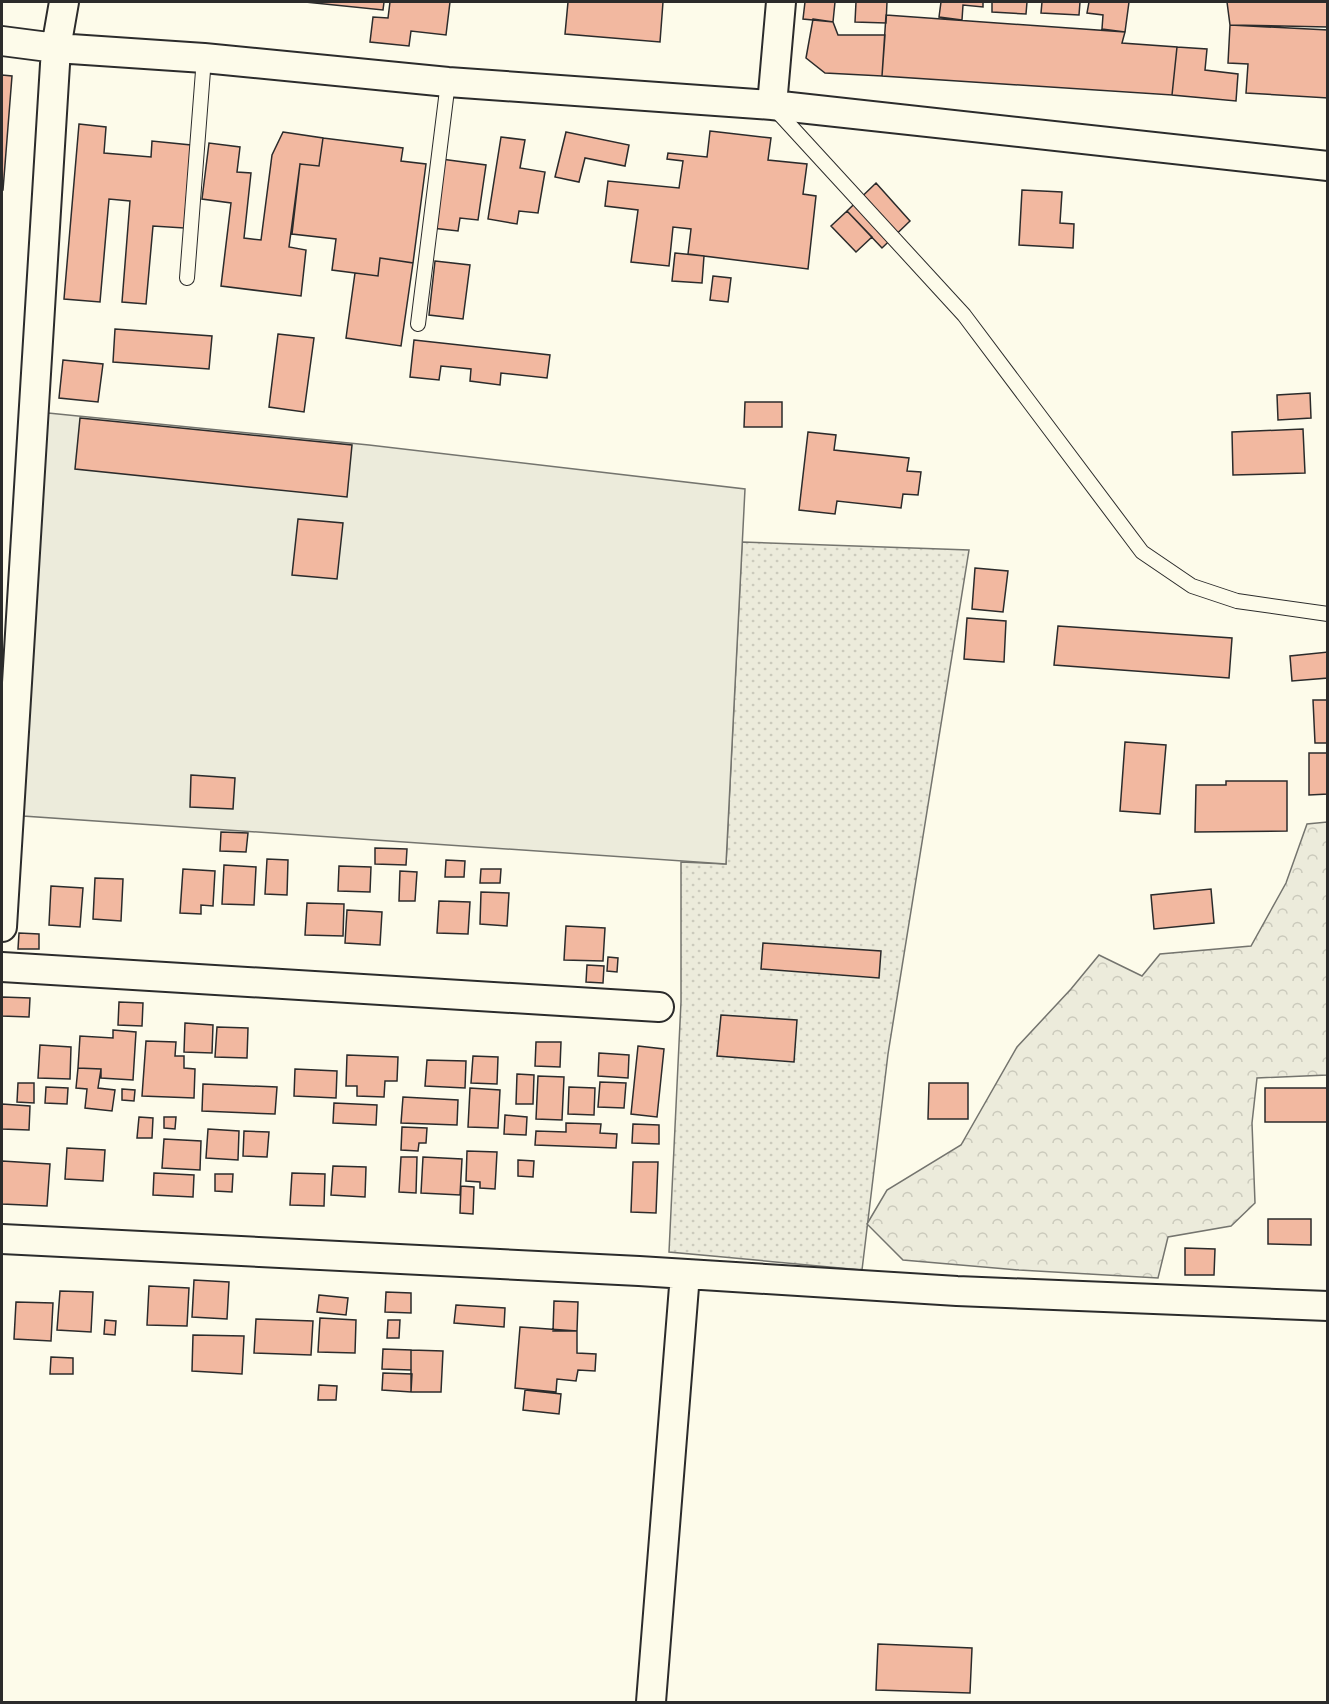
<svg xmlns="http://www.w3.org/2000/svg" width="1329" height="1704" font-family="'Fira Sans',sans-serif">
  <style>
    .grass { fill: url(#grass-dots); stroke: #74746e; stroke-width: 1.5 }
    .forest { fill: url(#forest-crowns); stroke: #74746e; stroke-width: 1.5 }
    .pitch { fill: #ecebdb; stroke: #74746e; stroke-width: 1.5 }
    .building { fill: #f2b8a0; stroke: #2b2b2b; stroke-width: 1.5 }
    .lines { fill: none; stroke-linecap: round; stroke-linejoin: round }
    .service-casing { stroke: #2b2b2b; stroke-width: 16 }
    .minor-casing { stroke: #2b2b2b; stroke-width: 32 }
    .service { stroke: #fdfbea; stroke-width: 14 }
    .minor { stroke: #fdfbea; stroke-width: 28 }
  </style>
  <defs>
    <pattern id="grass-dots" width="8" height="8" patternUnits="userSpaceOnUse" patternTransform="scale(1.5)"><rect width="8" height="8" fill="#ecebdb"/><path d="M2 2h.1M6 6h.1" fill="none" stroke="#cbcabc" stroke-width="1.8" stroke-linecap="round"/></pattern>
    <pattern id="forest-crowns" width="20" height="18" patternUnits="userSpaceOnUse" patternTransform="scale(1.5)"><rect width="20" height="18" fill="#ecebdb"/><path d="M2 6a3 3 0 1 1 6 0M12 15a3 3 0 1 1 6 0" fill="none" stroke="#cbcabc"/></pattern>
  </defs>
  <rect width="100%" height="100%" fill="#fdfbea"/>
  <!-- grass -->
  <path class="grass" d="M742 542 969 550 888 1054 862 1270 669 1252 681 1002V862L726 864Z"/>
  <!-- forest -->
  <path class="forest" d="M1327 822V1075L1257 1078 1252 1123 1255 1203 1231 1226 1168 1237 1158 1278 1019 1270 903 1260 867 1224 887 1190 961 1145 1017 1047 1071 989 1099 955 1142 976 1160 954 1251 946 1286 883 1307 824Z"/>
  <!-- pitch -->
  <path class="pitch" d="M48 413 369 445 745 489 726 864 23 816Z"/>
  <!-- building -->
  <path class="building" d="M305 2H384L383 10Z
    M390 2H450L446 35 411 31 409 46 370 42 373 17 388 18Z
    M568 2H663L660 42 565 34Z
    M805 2H835L833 22 803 19Z
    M856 2H887L886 23 855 22Z
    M941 2H983V7L963 5 962 20 939 17Z
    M992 2H1027L1026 14 992 12Z
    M1042 2H1080L1079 15 1041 13Z
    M1089 2H1129L1125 32 1102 29 1103 15 1087 13Z
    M1227 2H1328V27L1230 25Z
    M886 15 1125 32 1122 43 1177 47 1172 95 882 76Z
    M813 19 833 22 838 35H885L882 76 825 73 806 58Z
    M1230 25 1328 30V98L1246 93 1248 64 1228 63Z
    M1177 47 1207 49 1205 70 1238 74 1236 101 1172 95Z
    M2 75 12 76 3 190H2Z
    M79 124 106 127 104 153 151 157 152 141 191 145 184 228 153 226 146 304 122 302 130 201 109 199 100 302 64 299Z
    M710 131 771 138 768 160 807 164 803 194 816 196 808 269 688 254 691 229 673 227 669 266 631 262 638 210 605 206 608 181 679 188 683 161 667 159 668 153 707 157Z
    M283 132 323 138 319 166 300 164 289 247 306 250 301 296 221 286 231 203 202 199 209 143 240 147 237 172 251 173 244 238 261 240 272 155Z
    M566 132 629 145 625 166 585 158 579 182 555 177Z
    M501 137 525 140 520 168 545 172 538 213 519 211 517 224 488 219Z
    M323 138 403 148 401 161 426 164 413 263 380 258 378 276 332 270 336 239 292 234 300 164 319 166Z
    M441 159 486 165 478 220 460 218 458 231 432 228Z
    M876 183 910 221 882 248 847 211Z
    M1022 190 1062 192 1060 223 1074 224 1073 248 1019 245Z
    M847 211 872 237 856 252 831 226Z
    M675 253 704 256 702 283 672 281Z
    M380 258 413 263 401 346 346 338 355 273 378 276Z
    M435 261 470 265 463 319 429 315Z
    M713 276 731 278 728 302 710 300Z
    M115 329 212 336 209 369 113 362Z
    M278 334 314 338 304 412 269 407Z
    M414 340 550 355 547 378 501 373 500 385 470 381 471 369 441 366 439 380 410 377Z
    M63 360 103 364 98 402 59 398Z
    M1310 393 1311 418 1278 420 1277 395Z
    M745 402H782V427H744Z
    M80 418 352 445 347 497 75 469Z
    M1303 429 1305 473 1233 475 1232 432Z
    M808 432 836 435 834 450 909 458 907 471 921 472 918 495 903 494 901 508 837 501 835 514 799 510Z
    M298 519 343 523 337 579 292 575Z
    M975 568 1008 571 1003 612 972 609Z
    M967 618 1006 621 1004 662 964 659Z
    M1058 626 1232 638 1229 678 1054 665Z
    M1328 652V678L1292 681 1290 656Z
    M1313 700H1328V743H1315Z
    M1125 742 1166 745 1160 814 1120 811Z
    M1309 753H1328V794L1309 795Z
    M191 775 235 778 233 809 190 807Z
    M1226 781H1287V831L1195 832 1196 785H1226Z
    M221 832 248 833 246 852 220 851Z
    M375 848 407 849 406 865 375 864Z
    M267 859 288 860 287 895 265 894Z
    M446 860 465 861 464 877H445Z
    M224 865 256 867 254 905 222 904Z
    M339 866 371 867 370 892 338 891Z
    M183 869 215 871 213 906 201 905V914L180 913Z
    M481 869H501L500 883H480Z
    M400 871 417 872 415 901H399Z
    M95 878 123 879 121 921 93 919Z
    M51 886 83 888 80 927 49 925Z
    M1211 889 1214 923 1154 929 1151 895Z
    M481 892 509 893 507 926 480 924Z
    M439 901 470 902 468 934 437 933Z
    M307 903 344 904 343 936 305 935Z
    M347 910 382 912 380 945 345 943Z
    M566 926 605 928 603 961 564 960Z
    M19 933 39 934V949H18Z
    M763 943 881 951 879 978 761 969Z
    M608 957 618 958 617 972 607 971Z
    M587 965 604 966 603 983 586 982Z
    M2 997 30 998 29 1017 2 1016Z
    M119 1002 143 1003 142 1026 118 1025Z
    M721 1015 797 1020 794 1062 717 1056Z
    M185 1023 213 1025 212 1053 184 1052Z
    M217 1027 248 1028 247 1058 215 1057Z
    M113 1030 136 1032 133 1080 101 1078V1069L78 1068 80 1036 113 1038Z
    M146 1041 176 1042 175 1056H184V1068L195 1069 194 1098 142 1096Z
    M536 1042H561L560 1067 535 1066Z
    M40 1045 71 1047 70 1079 38 1078Z
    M638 1046 664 1049 657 1117 631 1114Z
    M599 1053 629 1055 628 1078 598 1076Z
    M347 1055 398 1057 397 1081H385L384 1097 357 1096V1086H346Z
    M473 1056 498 1057 497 1084 471 1083Z
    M427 1060 466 1061 465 1088 425 1086Z
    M78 1068 101 1069 98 1088 115 1090 112 1111 85 1108 87 1089 76 1088Z
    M295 1069 337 1071 336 1098 294 1096Z
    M517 1074 534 1075 533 1104H516Z
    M538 1076 564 1077 562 1120 536 1119Z
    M600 1082 626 1083 624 1108 598 1107Z
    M18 1083H34V1103L17 1102Z
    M929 1083H968V1119H928Z
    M203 1084 277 1087 275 1114 202 1111Z
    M46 1087 68 1088 67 1104 45 1103Z
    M569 1087 595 1088 594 1115 568 1114Z
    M470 1088 500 1090 498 1128 468 1127Z
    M1265 1088H1328V1122H1265Z
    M122 1089 135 1090 134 1101 122 1100Z
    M403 1097 458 1100 457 1125 401 1123Z
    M334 1103 377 1105 376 1125 333 1123Z
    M2 1104 30 1106 29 1130 2 1129Z
    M505 1115 527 1117 526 1135 504 1134Z
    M139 1117 153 1118 152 1138H137Z
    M164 1117H176L175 1129 164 1128Z
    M566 1123 601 1124 600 1133 617 1134 616 1148 535 1145 536 1131 566 1132Z
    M633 1124 659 1125V1144L632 1143Z
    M402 1127 427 1128 426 1143H419L418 1151 401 1150Z
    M208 1129 239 1131 238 1160 206 1158Z
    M244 1131 269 1132 267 1157 243 1156Z
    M164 1139 201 1141 200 1170 162 1168Z
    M67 1148 105 1150 103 1181 65 1179Z
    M467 1151 497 1152 495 1189 480 1188V1182L466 1181Z
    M401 1157H417L416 1193 399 1192Z
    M423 1157 462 1159 460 1195 421 1193Z
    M518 1160 534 1161 533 1177 518 1176Z
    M2 1161 50 1164 47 1206 2 1204Z
    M633 1162H658L656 1213 631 1212Z
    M333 1166 366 1167 365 1197 331 1195Z
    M154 1173 194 1175 193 1197 153 1195Z
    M292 1173 325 1174 324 1206 290 1205Z
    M215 1174H233L232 1192 215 1191Z
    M461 1186 474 1187 473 1214 460 1213Z
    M1268 1219H1311V1245L1268 1244Z
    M1185 1248 1215 1249 1214 1275H1185Z
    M194 1280 229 1282 227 1319 192 1317Z
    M149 1286 189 1288 187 1326 147 1325Z
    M60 1291 93 1292 91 1332 57 1330Z
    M386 1292 411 1293V1313L385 1312Z
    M319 1295 348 1298 346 1315 317 1312Z
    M554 1301 578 1302 577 1331H553Z
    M16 1302 53 1303 51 1341 14 1339Z
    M456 1305 505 1308 504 1327 454 1323Z
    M320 1318 356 1320 355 1353 318 1352Z
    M256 1319 313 1321 311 1355 254 1353Z
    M105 1320 116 1321 115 1335 104 1334Z
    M388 1320H400L399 1338H387Z
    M520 1327 577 1331V1353L596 1354 595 1371 578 1370 576 1381 557 1379 556 1392 515 1388Z
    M193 1335 244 1336 242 1374 192 1371Z
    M383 1349 411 1350V1370L382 1369Z
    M411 1350 443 1351 441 1392H411Z
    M51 1357 73 1358V1374H50Z
    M383 1373 412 1374 411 1392 382 1390Z
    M319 1385 337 1386 336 1400H318Z
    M525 1390 561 1394 559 1414 523 1410Z
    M878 1644 972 1648 970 1693 876 1690Z"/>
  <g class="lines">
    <defs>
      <path id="service" d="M775 109 964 315 1142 552 1192 586 1237 601 1328 614
        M187 278 204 58
        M418 324 448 82"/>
      <path id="minor" d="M2 41 56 48 204 58 448 82 772 105 1328 166
        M772 105 781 2
        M2 927 56 48 64 2
        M2 967 659 1007
        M2 1239 639 1271 957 1291 1328 1306
        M651 1702 685 1274"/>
    </defs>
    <!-- service casing -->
    <use href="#service" class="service-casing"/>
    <!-- minor casing -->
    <use href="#minor" class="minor-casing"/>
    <!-- service -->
    <use href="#service" class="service"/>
    <!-- minor -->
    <use href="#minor" class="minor"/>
  </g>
  <!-- border -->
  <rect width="1329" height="1704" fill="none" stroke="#2b2b2b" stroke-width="6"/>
</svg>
